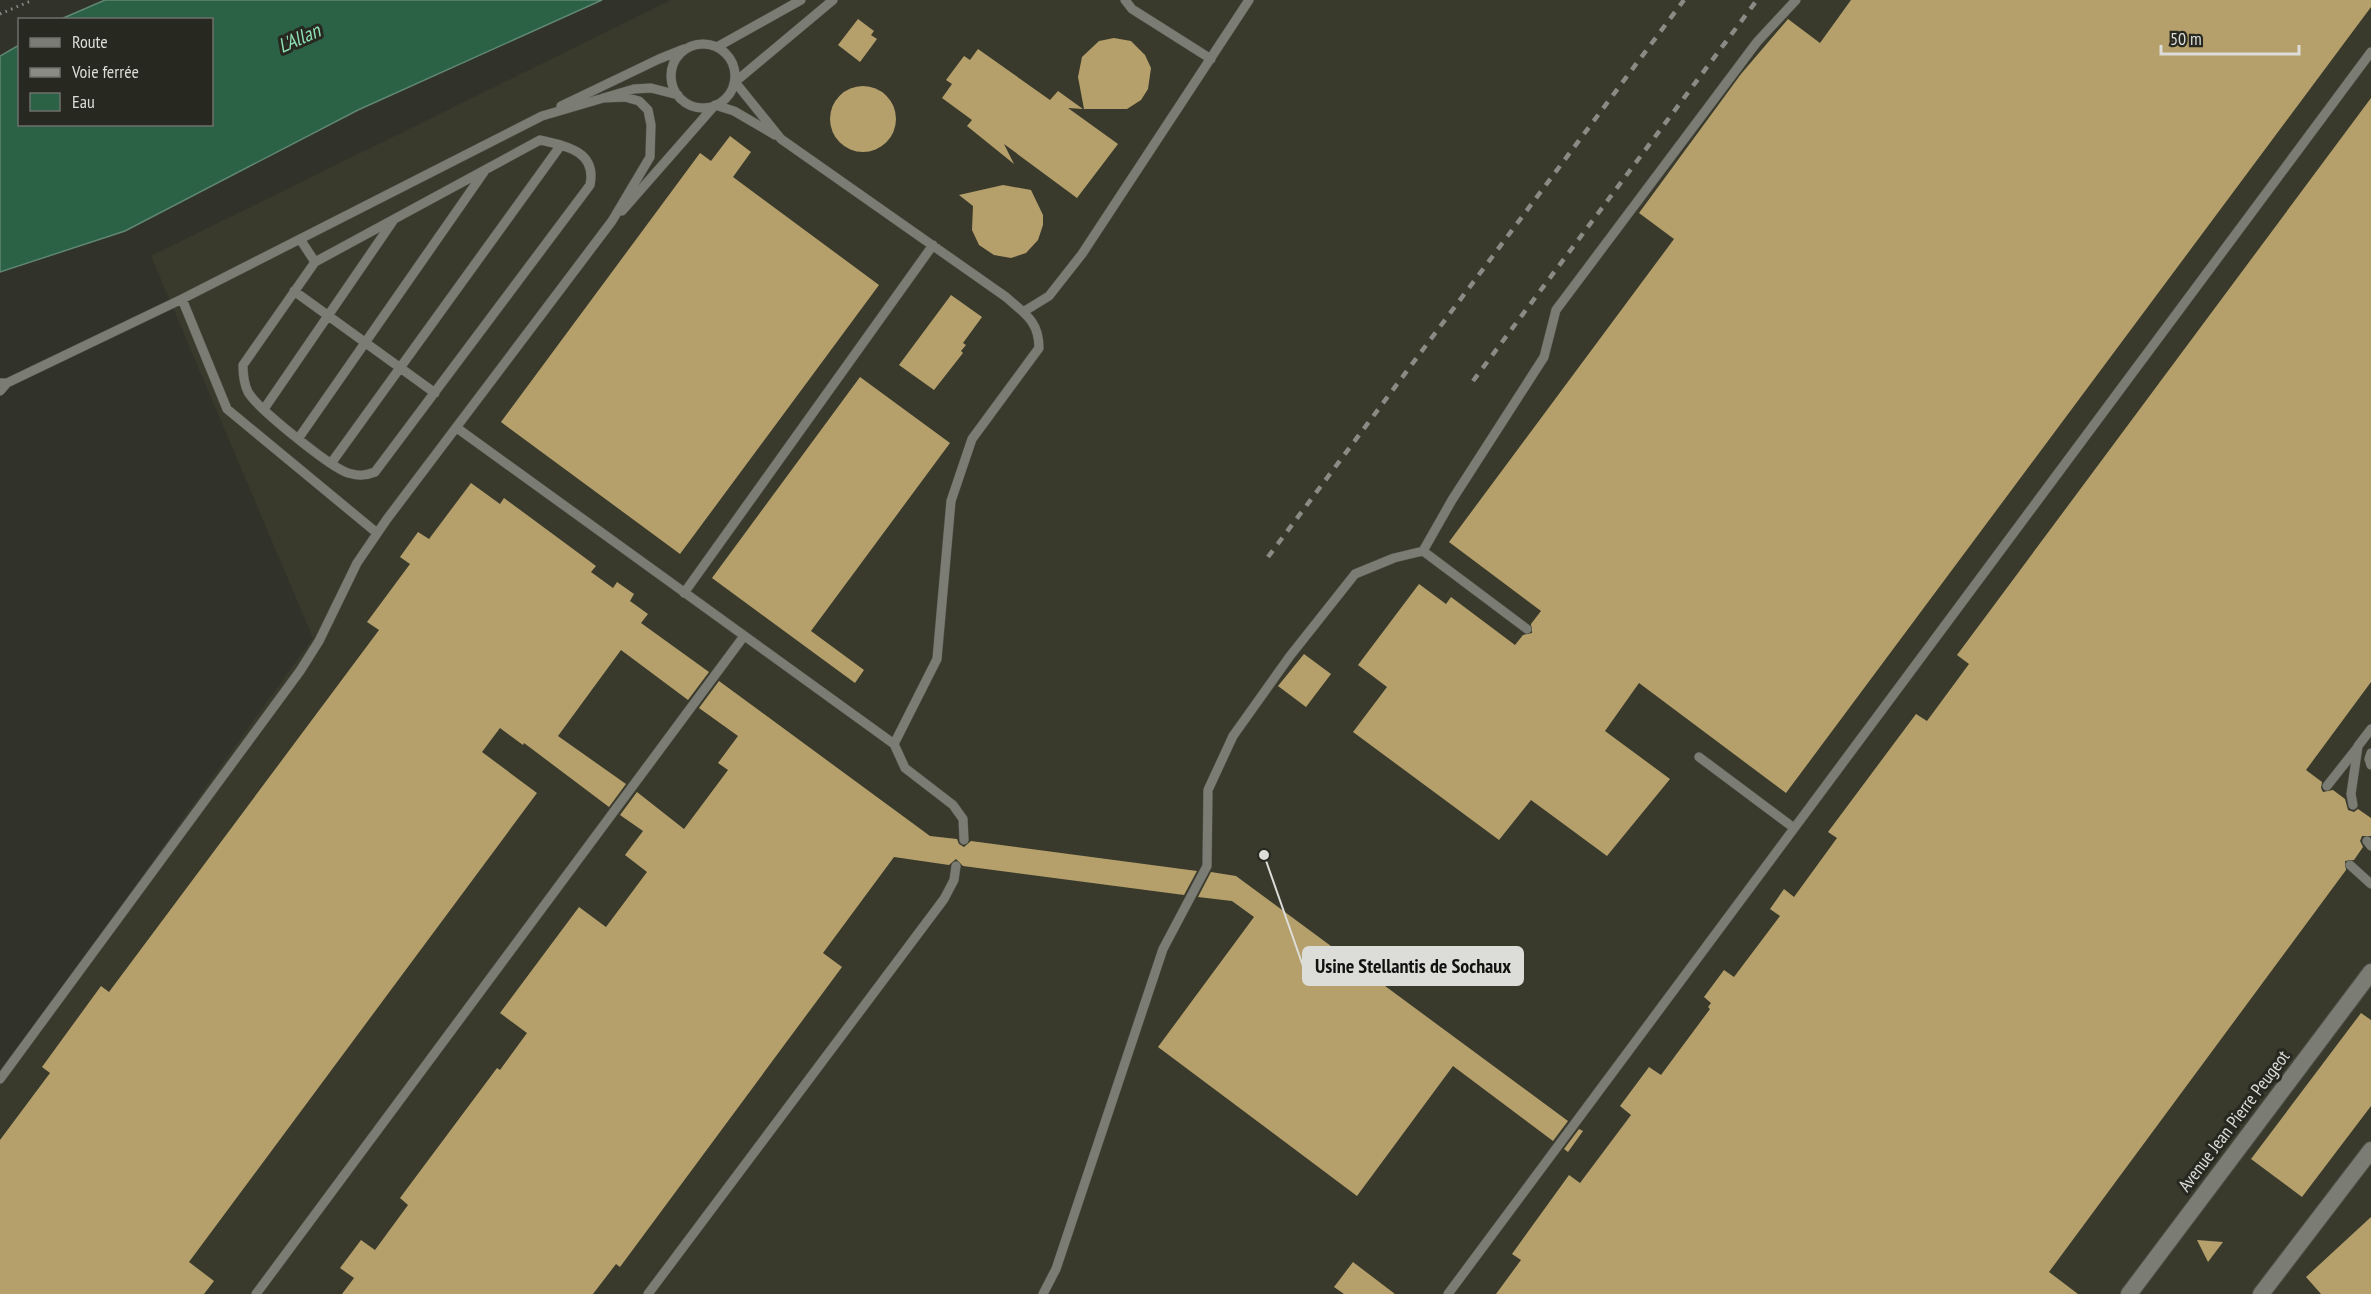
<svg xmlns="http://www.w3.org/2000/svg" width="2371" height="1294" font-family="'PT Sans Narrow',sans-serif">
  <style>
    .built { fill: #393a2c }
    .water { fill: #2b6246; stroke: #608772; stroke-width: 1.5 }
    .building { fill: #b5a06c }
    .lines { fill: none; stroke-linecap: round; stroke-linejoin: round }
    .service-casing { stroke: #505149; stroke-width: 10 }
    .minor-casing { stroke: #505149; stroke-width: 18 }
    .path { stroke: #8b8c85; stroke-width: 3; stroke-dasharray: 1.5 4.5; stroke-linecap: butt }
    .service { stroke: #7b7c73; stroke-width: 9 }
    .minor { stroke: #7b7c73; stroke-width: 16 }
    .rail { stroke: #8a8b85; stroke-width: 4.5; stroke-dasharray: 8 8; stroke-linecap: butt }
    .labels { text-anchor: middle; stroke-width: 6; stroke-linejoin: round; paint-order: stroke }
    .street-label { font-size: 18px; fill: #dcddd8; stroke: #272820 }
    .water-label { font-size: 20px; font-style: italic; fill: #8ee1b4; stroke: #272820 }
    .leader { fill: none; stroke: #dcddd8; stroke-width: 2 }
    .callout-dot { fill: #dcddd8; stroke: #272820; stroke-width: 2 }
    .callout { fill: #dcddd8; stroke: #dcddd8; stroke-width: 2 }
    .callout-label { font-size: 20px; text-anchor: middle; font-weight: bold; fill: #111 }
  </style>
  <rect width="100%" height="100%" fill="#31322a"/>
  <!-- built -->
  <path class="built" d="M671 0H2371V1294H0V1073L313 638 151 256Z"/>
  <!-- water -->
  <path class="water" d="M105 0H602L358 110 125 231 0 272V56L19 45 20 124H212V20L61 19Z"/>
  <!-- building -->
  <path class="building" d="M1851 0H2371V7L1786 793 1639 683 1605 731 1670 779 1607 856 1531 800 1499 840 1353 732 1387 687 1358 665 1419 584 1446 604 1451 597 1515 645 1523 635 1532 633 1531 624 1541 611 1449 542 1674 239 1639 213 1741 74 1788 19 1820 43Z
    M858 19 874 31 871 35 877 39 860 62 838 45Z
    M1114 38 1131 41 1145 55 1151 68 1148 89 1141 100 1127 109H1084L1078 77 1082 57 1099 41Z
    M978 49 1050 100 1058 91 1083 109 1068 108 1118 144 1077 198 1004 144 1014 164 967 126 972 120 942 98 952 84 946 80 964 56 970 60Z
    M830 119a33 33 0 1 1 66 0a33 33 0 1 1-66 0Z
    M2371 98V682L2306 770 2322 782 2321 788 2323 792 2333 790 2345 799 2348 810 2354 812 2358 809 2371 818V836H2362L2360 841 2363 847 2354 860 2345 861 2346 870 2049 1272 2078 1294H1496L1521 1260 1512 1254 1569 1175 1580 1183 1631 1115 1620 1106 1649 1067 1661 1075 1710 1009 1708 1007 1711 1003 1704 997 1724 970 1734 977 1780 916 1770 909 1784 889 1794 897 1837 838 1828 832 1916 714 1927 721 1969 664 1957 655Z
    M730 136 751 152 733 177 879 285 680 554 501 422 700 153 711 161Z
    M1003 185 1031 190 1043 215V225L1038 240 1026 253 1011 258 994 255 979 245 972 230 973 206 959 195Z
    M951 295 982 317 963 343 966 345 961 351 963 353 934 390 899 365Z
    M860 377 950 443 811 631 864 670 855 683 712 578Z
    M471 483 500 504 504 498 569 546 596 566 591 572 613 588 617 582 634 594 630 601 648 614 641 623 709 672 688 700 621 650 558 736 626 784 609 807 524 743 523 745 500 728 482 752 537 793 189 1262 214 1281 204 1294H0V1140L50 1073 42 1067 101 986 109 992 379 630 367 622 410 564 400 557 418 532 429 539Z
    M1304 654 1331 674 1306 707 1278 686Z
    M719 681 930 836 957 839 959 844 964 847 971 841 1197 871 1184 895 963 866 956 859 949 865 894 857 823 953 842 967 620 1267 616 1264 593 1294H342L354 1278 340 1268 361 1240 375 1250 408 1205 400 1198 497 1068 500 1070 527 1033 500 1013 579 907 606 927 647 872 625 855 643 831 620 815 637 792 684 829 728 770 718 763 738 736 699 708Z
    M1211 872 1236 876 1568 1121 1553 1141 1453 1066 1357 1196 1158 1047 1254 917 1232 901 1198 897Z
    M2361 1013 2371 1020V1106L2302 1197 2251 1159Z
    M1579 1129 1583 1131 1568 1152 1564 1149Z
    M2371 1217V1294H2321L2306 1277Z
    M2197 1240 2223 1242 2208 1262Z
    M1353 1262 1395 1294H1344L1334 1287Z"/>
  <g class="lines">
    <defs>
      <path id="service" d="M833 0 735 82 781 139 1006 297C1025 314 1039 321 1039 348L972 439 951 501 937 659 894 744
        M1125 0 1132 9 1211 59
        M671 76a32 32 0 1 1 64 0a32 32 0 1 1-64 0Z
        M717 47 801 0
        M561 106 659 59 684 49
        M540 140C566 146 597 151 590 185L375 472C365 476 358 476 348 473 330 467 257 408 248 392 244 384 243 374 243 365L315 262Z
        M622 211 715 105 734 111 775 135
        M300 239 315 262
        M294 291 435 393
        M182 299 227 409 377 533
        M1023 312 1049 296 1082 254 1249 0
        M0 383H7L0 391
        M7 383 182 299 542 116 634 89 651 88 678 95
        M264 409 393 221
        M457 428 894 744 905 768 953 805 963 819 964 840
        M298 439 484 172
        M332 462 561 145
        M1423 551 1527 629
        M684 593 933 245
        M2371 753 2369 759 2371 765
        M1699 757 1794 828
        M2327 786 2357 748
        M2353 805 2351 794 2358 746 2371 729
        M2367 841 2371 846
        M2350 865 2371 884
        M0 1079 300 671 319 641 357 563 387 519 612 221 650 157 651 125 648 110 639 101 625 97 603 98
        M256 1294 744 636
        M648 1294 944 899 954 880 956 866
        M1043 1294 1056 1269 1163 949 1207 866 1208 790 1233 736 1290 656 1355 574 1394 558 1423 551 1452 500 1544 357 1556 310 1757 42 1796 0
        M1448 1294 2371 52"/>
      <path id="minor" d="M2129 1294 2371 972
        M2261 1294 2371 1150"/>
    </defs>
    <!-- service casing -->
    <use href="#service" class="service-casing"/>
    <!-- minor casing -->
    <use href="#minor" class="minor-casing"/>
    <!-- path -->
    <path class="path" d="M0 14 33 0"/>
    <!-- service -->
    <use href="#service" class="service"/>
    <!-- minor -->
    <use href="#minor" class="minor"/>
    <!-- rail -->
    <path class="rail" d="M1473 381 1757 0
      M1268 557 1684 0"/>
  </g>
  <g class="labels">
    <!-- street labels -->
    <g class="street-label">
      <text transform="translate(2234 1121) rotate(-53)" y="6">Avenue Jean Pierre Peugeot</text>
    </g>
    <!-- water labels -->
    <g class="water-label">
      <text transform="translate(299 38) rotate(-24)" y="7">L'Allan</text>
    </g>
  </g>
  <!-- callouts -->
  <path class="leader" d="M1264 855L1303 966"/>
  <circle class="callout-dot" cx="1264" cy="855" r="6"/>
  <rect class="callout" x="1303" y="947" width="220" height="38" rx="6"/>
  <g class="callout-label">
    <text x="1413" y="973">Usine Stellantis de Sochaux</text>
  </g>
  <!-- legend -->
  <rect x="18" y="18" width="195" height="108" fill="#272820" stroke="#6f706a" stroke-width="1.5"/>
  <rect x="30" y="38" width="30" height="9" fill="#7b7c73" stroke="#6f706a" stroke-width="1.5"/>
  <text x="72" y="48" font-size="18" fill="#dcddd8">Route</text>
  <rect x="30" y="68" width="30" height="9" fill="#8a8b85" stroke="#6f706a" stroke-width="1.5"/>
  <text x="72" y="78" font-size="18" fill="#dcddd8">Voie ferrée</text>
  <rect x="30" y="93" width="30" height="18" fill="#2b6246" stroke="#6f706a" stroke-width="1.5"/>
  <text x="72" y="108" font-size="18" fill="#dcddd8">Eau</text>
  <!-- scale -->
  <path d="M2161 45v9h138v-9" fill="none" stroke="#dcddd8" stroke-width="3"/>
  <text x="2170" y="45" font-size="18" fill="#dcddd8" stroke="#272820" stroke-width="4.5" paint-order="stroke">50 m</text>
</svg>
